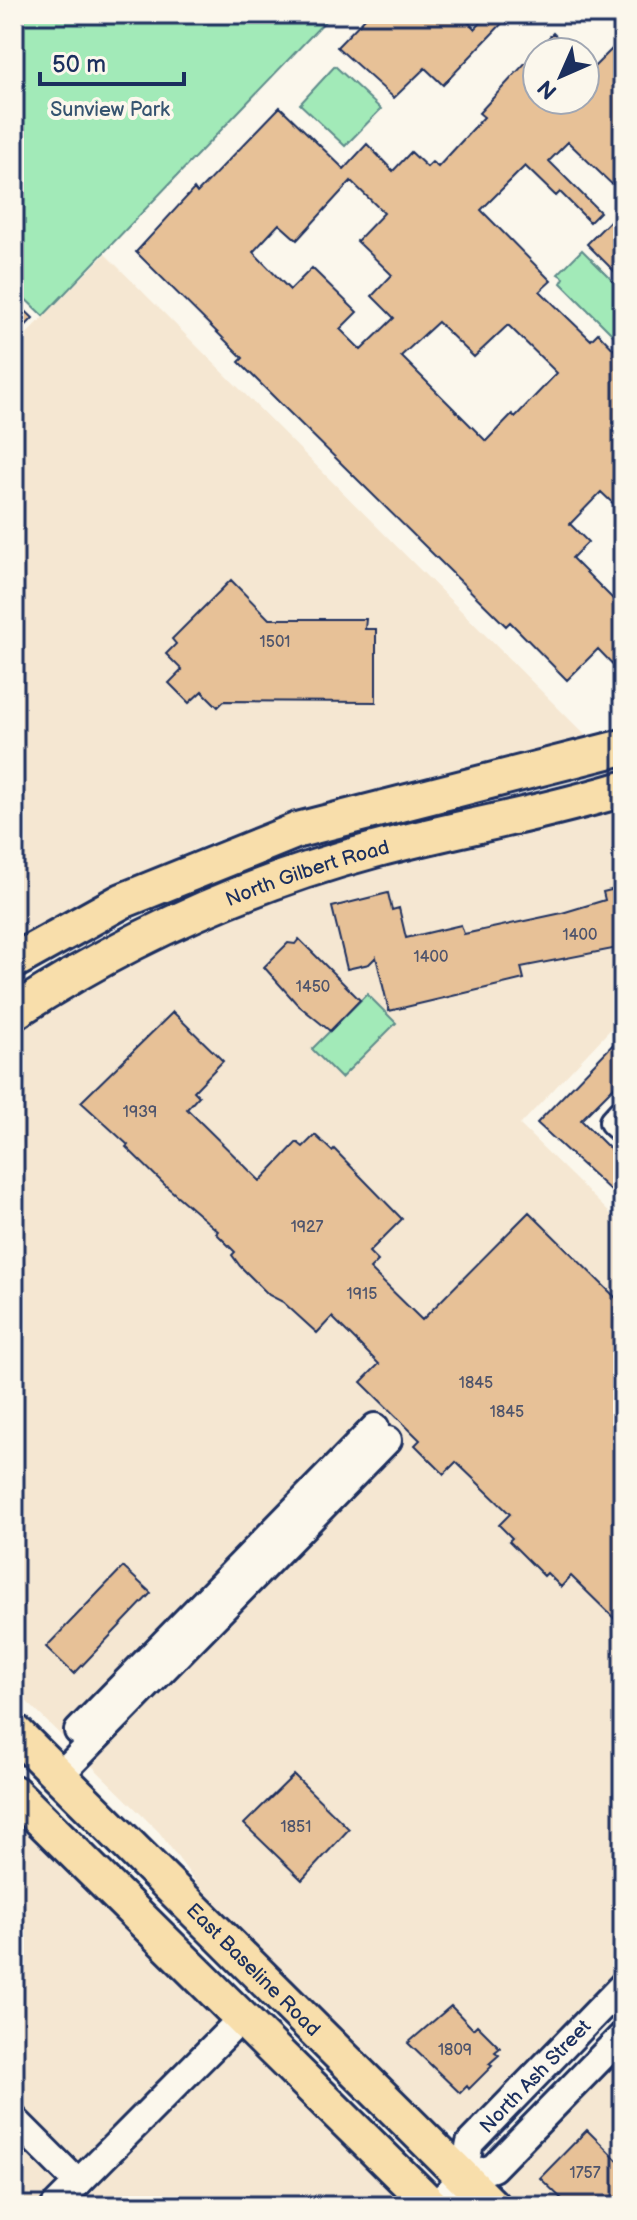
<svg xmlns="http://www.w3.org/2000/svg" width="637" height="2220" font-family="'Balsamiq Sans',sans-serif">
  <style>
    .built { fill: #f5e7d2 }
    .green { fill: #a2eab8; stroke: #5e8c8b; stroke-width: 2 }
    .building { fill: #e7c197; stroke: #1b2f5e; stroke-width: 2; fill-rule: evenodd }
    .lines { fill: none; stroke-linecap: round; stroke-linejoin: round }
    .minor-casing { stroke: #1b2f5e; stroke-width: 32 }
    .major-casing { stroke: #1b2f5e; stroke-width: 40 }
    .minor { stroke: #fbf7ec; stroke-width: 26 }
    .major { stroke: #f8deab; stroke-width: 34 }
    .labels { text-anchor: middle; stroke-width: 8; stroke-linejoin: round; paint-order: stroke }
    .number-label { font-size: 16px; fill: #4e546c }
    .park-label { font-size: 20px; fill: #365470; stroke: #fbf7ec }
    .street-label { font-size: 20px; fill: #1b2f5e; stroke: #fbf7ec }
  </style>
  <rect width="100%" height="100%" fill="#fbf7ec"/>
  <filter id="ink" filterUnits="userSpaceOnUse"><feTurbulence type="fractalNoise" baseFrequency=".0125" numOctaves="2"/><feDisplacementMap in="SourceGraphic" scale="16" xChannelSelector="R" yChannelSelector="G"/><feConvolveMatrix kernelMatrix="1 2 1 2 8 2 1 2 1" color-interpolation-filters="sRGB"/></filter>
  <g filter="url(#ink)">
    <!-- built -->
    <path class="built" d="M105 254 592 742 327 803 209 843 97 893 14 942V347Z
      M623 807V1016L520 1125 623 1226V1973L467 2134 459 2136 437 2128 209 1900 159 1832 14 1689V1040L33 1021 87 988 193 933 302 888Z
      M14 1825 27 1834 401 2202 397 2206H14Z
      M623 2052V2206H518L505 2194 501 2184 503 2173Z"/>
    <!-- green -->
    <path class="green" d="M14 14H332L43 316 14 288Z
      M335 66 381 109 345 146 300 104Z
      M582 250 623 291V345L561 283 564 278 558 274Z
      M367 994 396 1023 341 1078 312 1049Z"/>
    <!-- building -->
    <path class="building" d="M369 14H460L475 29 489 14H511L443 85 425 68 394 98 337 47Z
      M553 33 572 52H537V100H585V76L623 38V195L568 142 549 161 600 212 590 222 560 192 556 196 525 166 481 210 551 281 540 291 591 340 598 333 623 359V513L601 492 570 524 588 542 572 558 623 609V675L598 649 567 680 510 622 506 626 287 410 239 362 243 358 136 252 194 189 197 193 280 107 344 169 367 144 393 171 411 152 427 167 432 162 438 167 484 117 479 113ZM351 181 384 213 357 241 392 275 372 296 394 318 361 350 340 329 357 312 312 268 290 290 253 252 279 224 297 240ZM438 322 474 357 508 325 557 373 515 417 512 414 486 441 401 356Z
      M610 221 623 235V280L587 244Z
      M14 300 33 318 14 338Z
      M231 580 269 619H366L365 629H376V702L224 701 218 707 202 691 189 703 169 683 182 670 166 654 176 644 172 639Z
      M623 887V947L521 967 524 979 389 1011 376 957 369 964 347 969 332 907 388 893 392 910 399 908 406 938 461 925 464 934 562 913 605 900 603 892Z
      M299 939 360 1000 330 1031 297 1004 264 967 288 943 295 944Z
      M173 1012 223 1061 194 1091 199 1096 187 1109 260 1181 297 1142 303 1147 315 1135 332 1151 334 1149 402 1219 369 1252 378 1261 370 1269 422 1320 529 1212 623 1305V1627L571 1576 561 1587 547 1573 544 1576 509 1541 512 1538 499 1525 510 1514 456 1462 444 1474 415 1445 420 1440 361 1382 379 1364 332 1317 317 1333 283 1302 269 1295 240 1266 232 1255 235 1252 216 1233 218 1231 167 1187 126 1147 128 1145 81 1102Z
      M623 1034V1078L581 1120 623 1162V1202L537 1123Z
      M123 1567 151 1593 74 1674 46 1647Z
      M294 1775 349 1829 302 1880 244 1824Z
      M451 2006 473 2029 477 2025 500 2048 495 2052 499 2055 489 2064 492 2066 469 2089 467 2086 460 2093 408 2043Z
      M587 2130 623 2166V2191L609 2206H569L540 2178Z"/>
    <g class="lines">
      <defs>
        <g id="minor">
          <path d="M623 1111 613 1122 623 1131"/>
          <path d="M78 1731 375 1427"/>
          <path d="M58 1777 388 1440"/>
          <path d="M14 2119 78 2183"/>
          <path id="s1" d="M463 2177 470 2143 623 1985"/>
          <path d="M55 2206 242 2018"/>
          <path d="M435 2206 463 2177 493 2168 623 2035"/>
        </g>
        <g id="major">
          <path d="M14 961 122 901 298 830 623 747"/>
          <path id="s2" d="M14 1012C124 940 247 884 374 850 457 828 541 814 623 789"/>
          <path id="s3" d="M14 1731 492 2206"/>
          <path d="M14 1793 432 2206"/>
        </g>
      </defs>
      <!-- minor casing -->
      <use href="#minor" class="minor-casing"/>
      <!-- major casing -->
      <use href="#major" class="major-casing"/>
      <!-- minor -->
      <use href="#minor" class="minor"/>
      <!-- major -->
      <use href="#major" class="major"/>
    </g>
  </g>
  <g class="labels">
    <!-- number labels -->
    <g class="number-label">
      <text x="275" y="647">1501</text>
      <text x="580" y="940">1400</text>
      <text x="431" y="962">1400</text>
      <text x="313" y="992">1450</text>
      <text x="140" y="1117">1939</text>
      <text x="307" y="1232">1927</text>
      <text x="362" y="1299">1915</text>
      <text x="476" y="1388">1845</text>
      <text x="507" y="1417">1845</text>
      <text x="296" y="1832">1851</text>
      <text x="455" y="2055">1809</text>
      <text x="585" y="2178">1757</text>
    </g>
    <!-- park labels -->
    <g class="park-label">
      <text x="110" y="116">Sunview Park</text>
    </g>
    <!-- street labels -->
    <g class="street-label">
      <text dy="7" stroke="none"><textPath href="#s2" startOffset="326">North Gilbert Road</textPath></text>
      <text dy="7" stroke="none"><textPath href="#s3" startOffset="338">East Baseline Road</textPath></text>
      <text dy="7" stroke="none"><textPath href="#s1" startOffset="128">North Ash Street</textPath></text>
    </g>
  </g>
  <!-- margin -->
  <rect width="637" height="2220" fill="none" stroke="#fbf7ec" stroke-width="48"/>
  <rect x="24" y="24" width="589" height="2172" fill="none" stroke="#1b2f5e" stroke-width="3" filter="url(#ink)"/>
  <!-- north arrow -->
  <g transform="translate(561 76) rotate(225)"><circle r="38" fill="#fbf7ec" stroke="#a1a7b3" stroke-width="2"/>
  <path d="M0-6L14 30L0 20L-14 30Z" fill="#1b2f5e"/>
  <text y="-12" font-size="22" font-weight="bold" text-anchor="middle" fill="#1b2f5e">N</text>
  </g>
  <!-- scale -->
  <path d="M40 72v12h144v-12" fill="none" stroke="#1b2f5e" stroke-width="4"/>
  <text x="52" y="72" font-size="24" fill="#1b2f5e" stroke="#fbf7ec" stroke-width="6" paint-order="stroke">50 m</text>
</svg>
